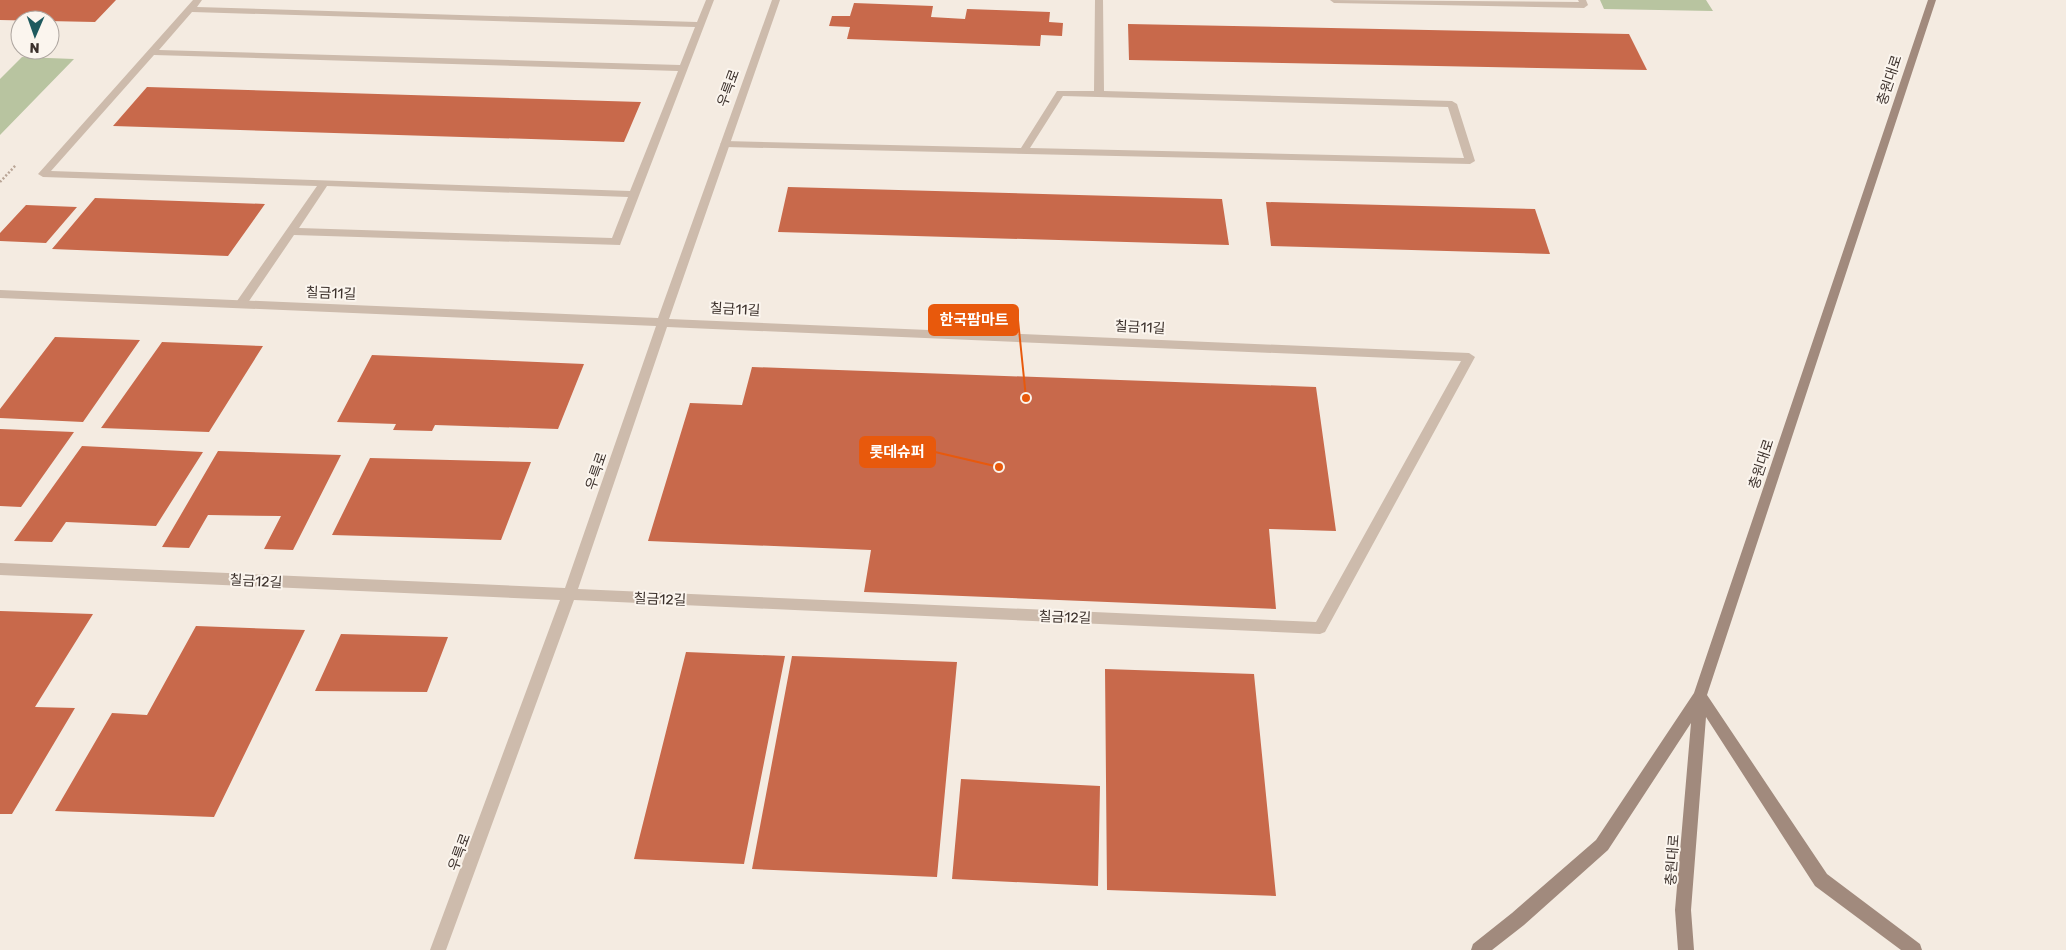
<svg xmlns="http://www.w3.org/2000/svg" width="2066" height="950" font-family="Rubik,'Noto Sans KR',sans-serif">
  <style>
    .green { fill: #b8c4a0 }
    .building { fill: #c8694b }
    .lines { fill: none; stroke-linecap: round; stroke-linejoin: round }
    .path { stroke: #b9a596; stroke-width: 2.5; stroke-dasharray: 2 2; stroke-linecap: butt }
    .lane { fill: #cdbbac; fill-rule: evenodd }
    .street { fill: #cdbbac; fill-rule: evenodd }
    .secondary { fill: #a18a7d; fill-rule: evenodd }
    .labels { text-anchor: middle; stroke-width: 4; stroke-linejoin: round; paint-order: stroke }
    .street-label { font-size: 14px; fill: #3b302b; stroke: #fbf5ee }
    .leader { fill: none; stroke: #e8590c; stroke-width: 2 }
    .callout-dot { fill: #e8590c; stroke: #fbf5ee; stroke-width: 2 }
    .callout { fill: #e8590c; stroke: #e8590c; stroke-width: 2 }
    .callout-label { font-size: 15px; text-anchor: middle; font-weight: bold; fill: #fff }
  </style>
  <rect width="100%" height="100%" fill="#f4ebe1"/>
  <!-- green -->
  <path class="green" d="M1600 0H1706L1713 11 1604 9Z
    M22 57 74 59 0 135V79Z"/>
  <!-- building -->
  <path class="building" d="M0 0H116L95 22 0 20Z
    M854 3 933 6 931 17 965 19 967 9 1050 12 1049 22 1063 23 1062 36 1041 35 1040 46 847 39 850 27 829 26 832 16H850Z
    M1128 24 1629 34 1647 70 1129 60Z
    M147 87 641 102 624 142 113 126Z
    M788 187 1222 199 1229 245 778 232Z
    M95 198 265 204 228 256 52 249Z
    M1266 202 1535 209 1550 254 1271 246Z
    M26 205 77 207 46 243 0 241V233Z
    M55 337 140 340 83 422 0 418V409Z
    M162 342 263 346 209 432 101 428Z
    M372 355 584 364 558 429 435 425 432 431 393 430 396 424 337 422Z
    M752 367 1316 387 1336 531 1269 529 1276 609 864 592 871 550 648 541 690 403 742 405Z
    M0 429 74 432 21 507 0 506Z
    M82 446 203 452 156 526 66 522 52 542 14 541Z
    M218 451 341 455 293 550 264 549 281 516 208 515 189 548 162 547Z
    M370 458 531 462 501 540 332 535Z
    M0 611 93 614 35 707 75 708 12 814H0Z
    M196 626 305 630 214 817 55 811 112 713 147 715Z
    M341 634 448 637 427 692 315 691Z
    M686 652 785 656 744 864 634 859Z
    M792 656 957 662 937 877 752 869Z
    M1105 669 1254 674 1276 896 1107 890Z
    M961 779 1100 786 1098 886 952 879Z"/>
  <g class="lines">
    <!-- path -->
    <path class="path" d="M0 182 16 165"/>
    <!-- lane -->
    <path class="lane" d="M193 0H202L197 7 697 22 706 0H714L620 245 294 235 245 307 241 308 235 304 237 301 317 186 43 177 38 174ZM192 12 695 27 680 65 159 50ZM154 55 678 71 630 191 51 171ZM327 186 628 197 612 238 299 228Z
      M1095 0H1103L1104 91 1452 101 1457 104 1475 161 1470 164 725 147 720 144 725 141 1021 148 1057 91H1094ZM1063 96 1448 107 1464 158 1030 148Z
      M1330 0 1579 2 1578 0H1586L1588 5 1584 8 1334 3Z"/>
    <!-- street -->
    <path class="street" d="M772 0H780L669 319 1469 353 1475 357 1325 632 1320 634 574 600 446 950H430L560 600 0 575V563L565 588 656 326 0 298V290L658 318ZM667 327 1461 361 1316 622 578 589Z"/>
    <!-- secondary -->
    <path class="secondary" d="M1928 0H1936L1707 695 1827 874 1920 944 1922 950H1901L1815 886 1706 717 1691 910 1694 950H1678L1675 910 1691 723 1608 850 1524 925 1492 950H1471L1473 944 1512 913 1596 840 1694 693Z"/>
  </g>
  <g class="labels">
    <!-- street labels -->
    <g class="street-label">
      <text transform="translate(1889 80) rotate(-72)" y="5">충원대로</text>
      <text transform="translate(728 88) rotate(-70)" y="5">우륵로</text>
      <text transform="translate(331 293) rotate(2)" y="5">칠금11길</text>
      <text transform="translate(735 309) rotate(3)" y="5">칠금11길</text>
      <text transform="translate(1140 327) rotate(3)" y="5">칠금11길</text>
      <text transform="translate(1761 464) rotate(-72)" y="5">충원대로</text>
      <text transform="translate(596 471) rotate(-71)" y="5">우륵로</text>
      <text transform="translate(256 581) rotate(3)" y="5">칠금12길</text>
      <text transform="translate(660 599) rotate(2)" y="5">칠금12길</text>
      <text transform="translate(1065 617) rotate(2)" y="5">칠금12길</text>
      <text transform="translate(459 852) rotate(-70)" y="5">우륵로</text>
      <text transform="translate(1672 860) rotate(-86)" y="5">충원대로</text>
    </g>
  </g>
  <!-- callouts -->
  <path class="leader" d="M1026 398L1018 320M999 467L935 452"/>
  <g class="callout-dot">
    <circle cx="1026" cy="398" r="5"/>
    <circle cx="999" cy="467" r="5"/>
  </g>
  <g class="callout">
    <rect x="929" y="305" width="89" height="30" rx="5"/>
    <rect x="860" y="437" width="75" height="30" rx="5"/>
  </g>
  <g class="callout-label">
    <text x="974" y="325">한국팜마트</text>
    <text x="897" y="457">롯데슈퍼</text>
  </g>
  <!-- north arrow -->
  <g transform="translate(35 35) rotate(182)"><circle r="24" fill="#fbf5ee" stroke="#aea6a0"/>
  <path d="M0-4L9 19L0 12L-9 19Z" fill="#1f5a5e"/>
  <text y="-8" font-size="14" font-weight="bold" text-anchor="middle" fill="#3b302b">N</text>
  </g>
</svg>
